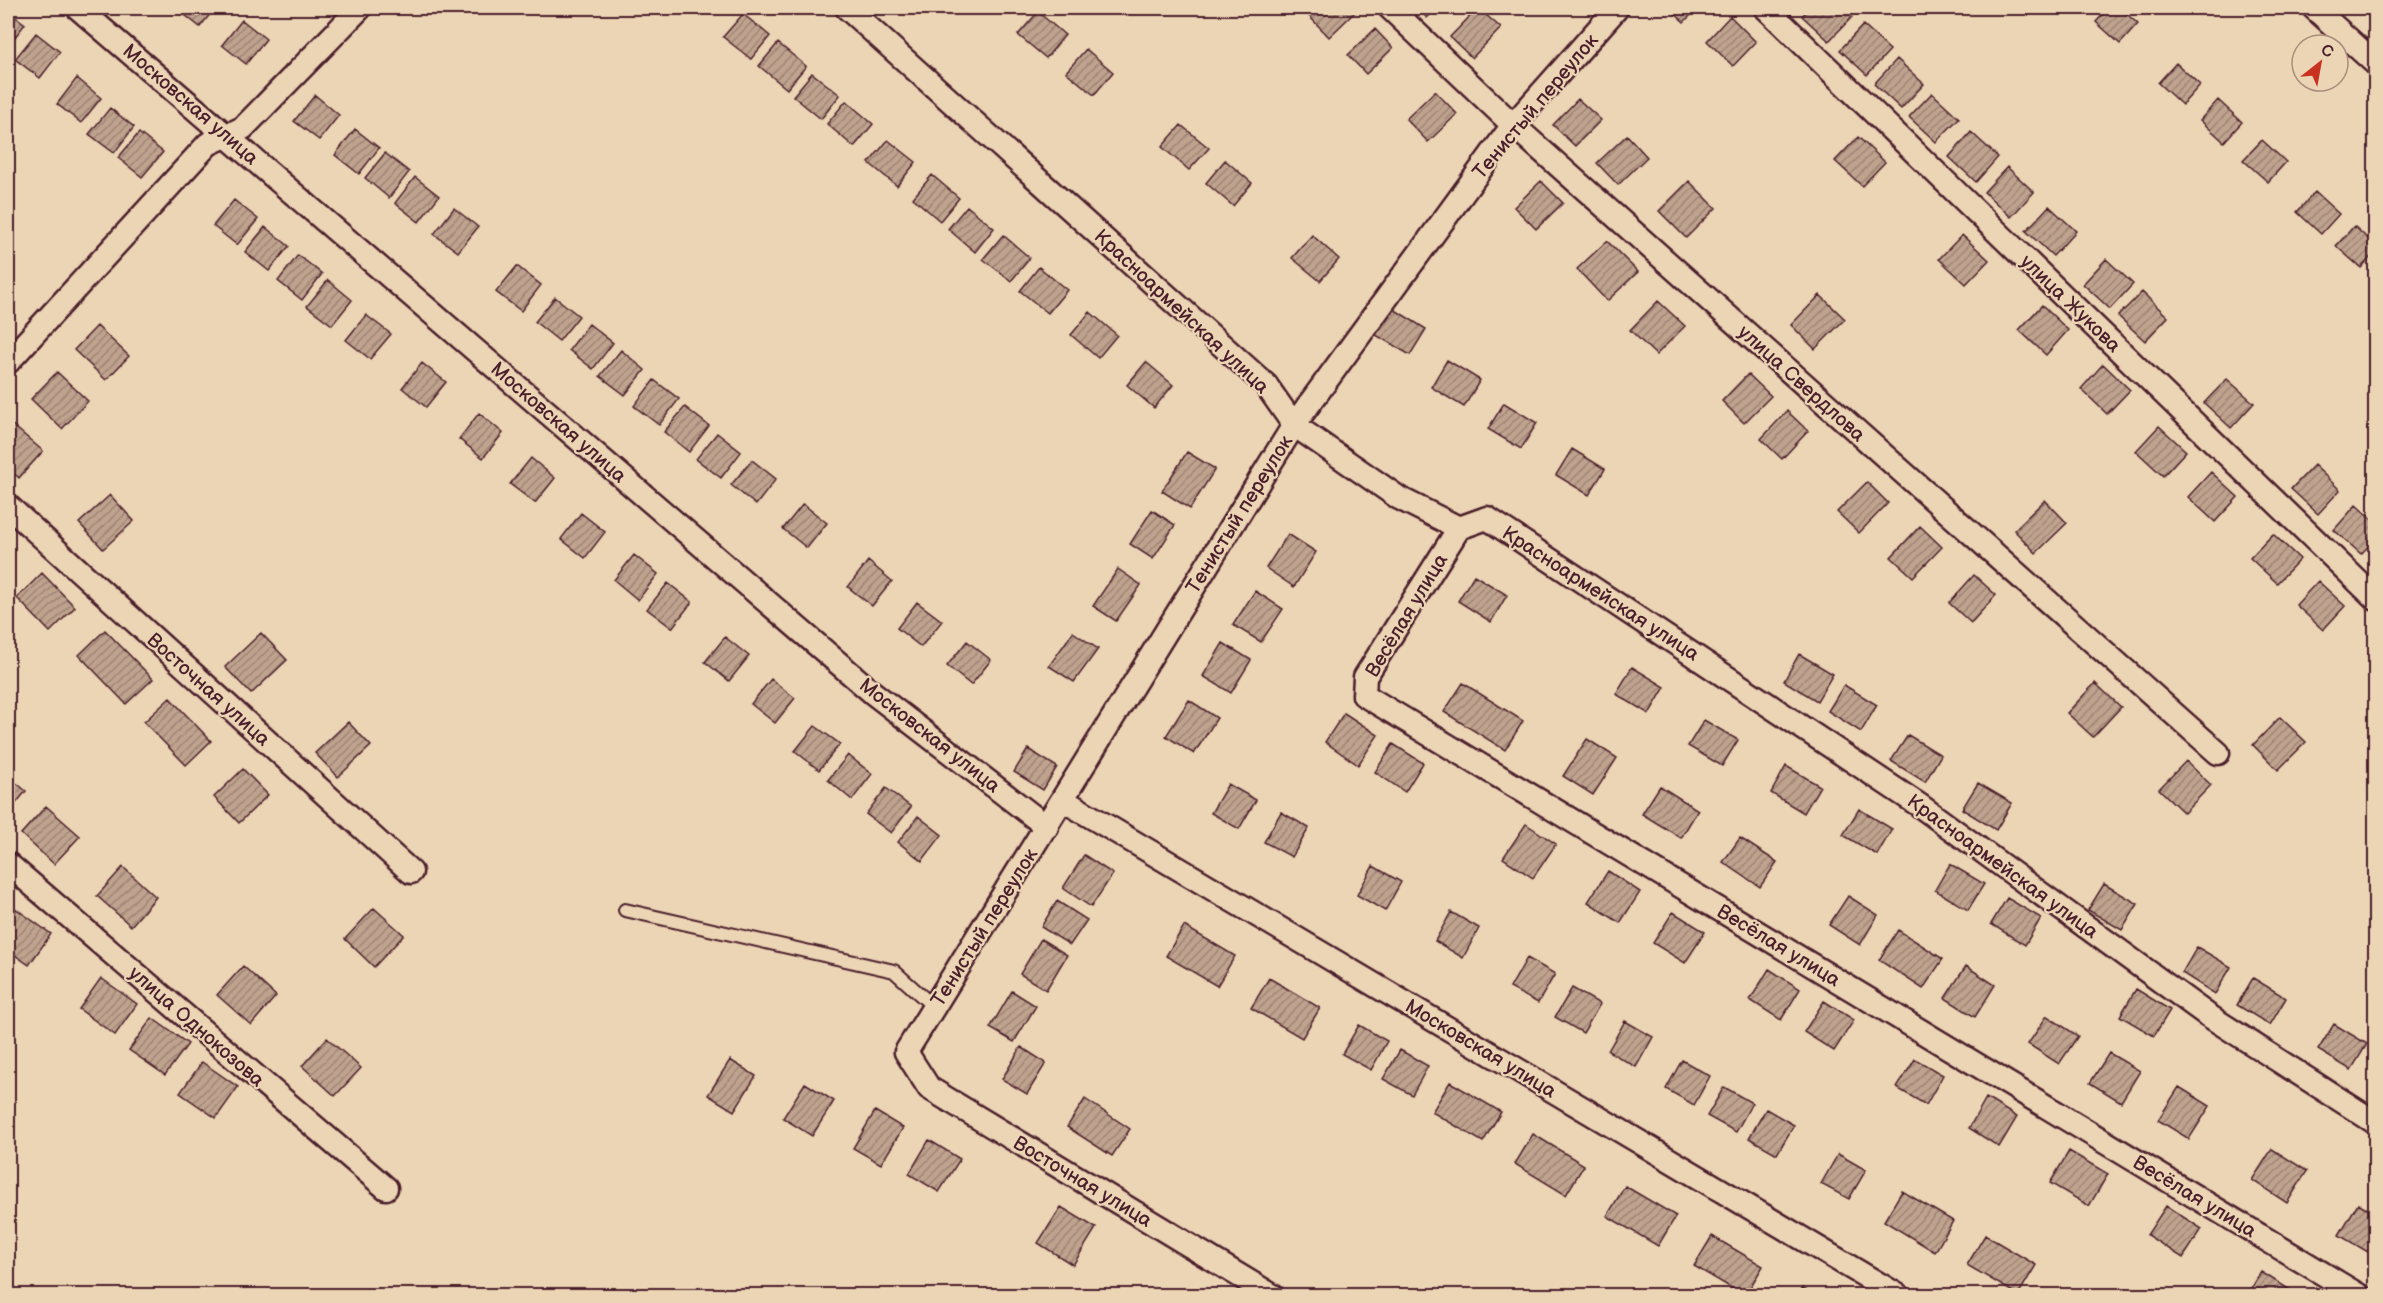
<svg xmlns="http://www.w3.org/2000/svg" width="2383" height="1303" font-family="'Balsamiq Sans',sans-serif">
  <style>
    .building { fill: url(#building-hatch); stroke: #4a1f2b; stroke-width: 1.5 }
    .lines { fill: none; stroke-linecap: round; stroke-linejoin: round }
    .service-casing { stroke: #4a1f2b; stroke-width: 16 }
    .minor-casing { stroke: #4a1f2b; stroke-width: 27 }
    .service { stroke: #ecd5b5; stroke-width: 12 }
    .minor { stroke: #ecd5b5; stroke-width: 22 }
    .labels { text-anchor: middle; stroke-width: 4.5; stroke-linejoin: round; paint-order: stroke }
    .street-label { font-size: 20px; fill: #4a1f2b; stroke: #ecd5b5 }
  </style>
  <defs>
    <pattern id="building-hatch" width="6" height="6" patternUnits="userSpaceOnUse" patternTransform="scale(1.5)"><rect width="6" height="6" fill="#bfa38e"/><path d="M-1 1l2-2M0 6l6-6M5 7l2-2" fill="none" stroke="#9d8474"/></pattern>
  </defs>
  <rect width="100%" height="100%" fill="#ecd5b5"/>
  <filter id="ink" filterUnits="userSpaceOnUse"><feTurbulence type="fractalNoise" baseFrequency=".0167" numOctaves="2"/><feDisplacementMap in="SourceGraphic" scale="12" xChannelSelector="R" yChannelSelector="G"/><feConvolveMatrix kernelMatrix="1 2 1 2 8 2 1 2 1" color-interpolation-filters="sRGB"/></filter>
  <g filter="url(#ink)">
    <!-- building -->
    <path class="building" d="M176 8H215L200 27Z
      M1318 8H1353L1356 11 1329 37 1309 16Z
      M1417 8H1437L1427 18Z
      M1478 8 1501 28 1472 58 1450 37Z
      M1669 8H1698L1684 22Z
      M1810 8H1842L1852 17 1829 41 1802 16Z
      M2109 8H2120L2138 24 2120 44 2096 22Z
      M8 11 25 24 8 46Z
      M1038 12 1065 35 1046 58 1018 35Z
      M743 14 770 36 751 59 723 37Z
      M1730 16 1756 42 1733 66 1707 41Z
      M242 20 266 39 246 64 222 45Z
      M1863 25 1890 50 1867 75 1840 50Z
      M1375 29 1393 48 1366 74 1348 55Z
      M36 33 60 52 40 78 15 59Z
      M778 43 806 66 787 89 759 66Z
      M1086 49 1113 72 1094 95 1066 72Z
      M1897 59 1924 84 1901 109 1874 84Z
      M2176 63 2200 85 2182 105 2158 83Z
      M812 73 840 95 821 119 793 96Z
      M77 78 101 98 81 123 57 104Z
      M1435 91 1457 114 1428 142 1406 119Z
      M1932 93 1959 118 1936 142 1909 117Z
      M315 95 339 115 319 140 294 121Z
      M1578 99 1601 120 1575 146 1553 125Z
      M2218 100 2242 122 2224 142 2200 120Z
      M846 101 873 124 854 147 827 124Z
      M110 108 134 127 114 153 89 134Z
      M1181 125 1209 148 1189 170 1162 147Z
      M355 129 379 148 359 174 335 155Z
      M1971 132 1998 157 1976 182 1949 157Z
      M139 133 163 152 142 177 118 158Z
      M1627 135 1647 157 1618 185 1597 163Z
      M1858 137 1885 162 1862 186 1835 161Z
      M888 140 916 162 897 186 869 163Z
      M2262 140 2286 162 2268 182 2243 160Z
      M385 153 409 172 389 198 365 178Z
      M1225 160 1252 183 1233 206 1206 183Z
      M2007 167 2034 192 2011 217 1984 192Z
      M932 175 959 198 940 221 913 198Z
      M415 177 439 196 419 222 395 203Z
      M1541 181 1563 203 1536 229 1514 207Z
      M1689 181 1716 208 1686 238 1659 211Z
      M2315 192 2339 214 2321 234 2297 212Z
      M234 200 258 219 237 245 213 226Z
      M967 206 994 228 975 252 948 229Z
      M2049 206 2076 231 2053 256 2026 231Z
      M454 208 478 227 458 252 434 234Z
      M2354 226 2376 246V251L2361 268 2336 246Z
      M265 227 289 246 269 271 245 252Z
      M1003 235 1030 258 1011 281 983 259Z
      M1312 235 1339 259 1320 281 1292 258Z
      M1962 235 1989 260 1966 284 1939 259Z
      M1607 241 1638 272 1607 301 1577 269Z
      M298 255 322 274 302 300 278 281Z
      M2106 259 2133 284 2110 309 2083 284Z
      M517 266 541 285 521 311 496 292Z
      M1039 267 1067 290 1048 313 1020 291Z
      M328 280 352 300 332 325 307 306Z
      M2142 292 2168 317 2145 341 2118 316Z
      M1820 295 1845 319 1815 349 1791 325Z
      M555 297 579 316 559 341 535 322Z
      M1658 301 1685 326 1656 355 1630 330Z
      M2042 305 2068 330 2046 355 2019 330Z
      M1392 308 1426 329 1410 355 1376 335Z
      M1090 312 1117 335 1098 358 1071 335Z
      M366 315 391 334 370 359 346 340Z
      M589 324 613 343 593 369 569 350Z
      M97 326 129 356 106 380 74 350Z
      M621 350 645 370 625 395 600 376Z
      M1447 360 1480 380 1464 407 1431 387Z
      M1146 362 1173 385 1154 408 1127 385Z
      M422 363 446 382 426 407 402 388Z
      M2103 364 2130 390 2107 414 2081 389Z
      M57 372 88 401 62 429 31 399Z
      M1748 374 1771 396 1744 423 1722 401Z
      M2227 379 2254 403 2231 428 2204 403Z
      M654 380 679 399 659 425 634 406Z
      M1504 403 1537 423 1521 449 1488 429Z
      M685 407 709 426 689 452 664 432Z
      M1787 411 1808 431 1782 459 1761 439Z
      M479 413 503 433 483 458 459 439Z
      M9 422 43 451 19 478 8 468V424Z
      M2159 426 2186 451 2163 476 2136 451Z
      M717 433 741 452 721 478 696 459Z
      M1572 449 1605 469 1589 495 1556 475Z
      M1187 452 1215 469 1190 509 1162 491Z
      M531 458 555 478 535 503 510 484Z
      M752 460 776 479 756 505 731 485Z
      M2314 465 2340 490 2318 514 2291 489Z
      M2211 472 2238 497 2215 522 2188 497Z
      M1867 482 1888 503 1859 533 1837 512Z
      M110 495 134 521 103 549 79 523Z
      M2045 500 2067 523 2036 553 2014 530Z
      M803 504 827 523 807 548 783 529Z
      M2356 505 2376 523V538L2361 554 2334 530Z
      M1152 510 1175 525 1153 559 1130 544Z
      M581 513 605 532 585 558 561 539Z
      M1920 526 1942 547 1913 577 1891 557Z
      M1288 534 1316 552 1294 587 1266 568Z
      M2273 534 2300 559 2277 583 2250 558Z
      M634 555 658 574 638 600 614 580Z
      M868 561 892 581 872 606 848 587Z
      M1118 569 1141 585 1116 621 1093 606Z
      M42 573 75 607 50 632 17 598Z
      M1474 575 1507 595 1491 622 1458 601Z
      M1974 575 1996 595 1971 623 1949 603Z
      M2318 581 2345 606 2323 630 2296 605Z
      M668 583 692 602 672 628 647 609Z
      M1255 591 1283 609 1261 642 1233 625Z
      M917 602 942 621 921 647 897 628Z
      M105 630 153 679 126 704 79 655Z
      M1073 632 1098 649 1074 682 1049 666Z
      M261 633 287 660 251 694 225 667Z
      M725 637 749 656 729 681 705 662Z
      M967 641 991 660 971 685 947 666Z
      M1223 643 1251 660 1231 693 1203 676Z
      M1799 654 1833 674 1817 701 1784 681Z
      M1632 667 1665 687 1649 714 1616 694Z
      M771 679 795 698 775 723 751 704Z
      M1463 683 1523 721 1505 750 1444 712Z
      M2095 683 2121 707 2093 737 2067 713Z
      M1844 685 1877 705 1861 732 1828 711Z
      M170 698 211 741 186 765 144 722Z
      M1189 700 1217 718 1194 754 1166 736Z
      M1344 713 1378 735 1358 765 1325 742Z
      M2280 717 2306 742 2278 770 2253 745Z
      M1704 720 1738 740 1722 766 1688 746Z
      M348 722 371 746 338 777 315 753Z
      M815 726 840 744 819 770 795 751Z
      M1908 735 1941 755 1925 782 1891 761Z
      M1587 739 1617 758 1593 795 1563 776Z
      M1393 744 1423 763 1405 792 1375 772Z
      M1028 749 1057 767 1043 790 1014 772Z
      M848 755 872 774 852 800 828 780Z
      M2186 761 2211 785 2184 813 2159 789Z
      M1786 766 1820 786 1804 813 1771 793Z
      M243 769 268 795 239 823 214 797Z
      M8 776 26 791 8 813Z
      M1978 783 2012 803 1996 830 1962 809Z
      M1228 784 1256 800 1239 829 1211 813Z
      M1660 786 1698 810 1681 838 1642 814Z
      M886 788 911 807 891 833 866 814Z
      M46 806 80 836 54 864 21 834Z
      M1859 809 1892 829 1877 855 1843 835Z
      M1281 812 1309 828 1292 857 1264 842Z
      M918 816 942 835 922 861 898 842Z
      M1526 824 1556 844 1533 878 1503 858Z
      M1740 838 1777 862 1760 887 1723 862Z
      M1084 855 1113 874 1091 907 1063 888Z
      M1950 864 1984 884 1968 910 1935 890Z
      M1373 866 1401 882 1385 911 1357 895Z
      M123 867 156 897 131 926 97 896Z
      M1608 871 1640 892 1620 923 1588 902Z
      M2104 884 2138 904 2122 930 2088 910Z
      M1848 896 1878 915 1860 945 1829 925Z
      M2007 898 2041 918 2025 945 1991 924Z
      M1057 901 1087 920 1070 945 1041 927Z
      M15 908 51 934 29 965 8 950V919Z
      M374 908 404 935 374 967 345 939Z
      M1451 912 1479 928 1463 958 1435 941Z
      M1673 912 1705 932 1685 963 1653 943Z
      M1184 926 1235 956 1217 986 1166 956Z
      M1898 930 1943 959 1923 989 1879 960Z
      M1041 939 1067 955 1046 990 1020 974Z
      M2197 947 2231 967 2215 994 2182 973Z
      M1527 958 1555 974 1538 1003 1510 988Z
      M243 966 276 996 251 1025 217 995Z
      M1966 966 1995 985 1975 1017 1945 998Z
      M1769 969 1800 989 1781 1020 1750 1000Z
      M101 978 137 1004 115 1035 79 1009Z
      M1269 978 1320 1008 1302 1038 1251 1008Z
      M2253 978 2286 998 2270 1025 2237 1005Z
      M1572 988 1600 1004 1583 1033 1555 1017Z
      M2136 989 2170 1010 2154 1036 2120 1016Z
      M1012 991 1036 1006 1014 1042 990 1028Z
      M1824 1001 1854 1020 1834 1051 1804 1032Z
      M2047 1016 2078 1036 2059 1064 2028 1044Z
      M152 1018 188 1044 165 1075 129 1050Z
      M1625 1021 1653 1037 1636 1067 1608 1051Z
      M2334 1024 2367 1044 2351 1070 2318 1050Z
      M1359 1025 1387 1041 1371 1070 1342 1054Z
      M327 1038 361 1068 335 1096 302 1066Z
      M1021 1047 1046 1063 1027 1094 1002 1079Z
      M1400 1050 1428 1066 1412 1095 1383 1079Z
      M2109 1053 2140 1071 2121 1102 2090 1083Z
      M1915 1059 1943 1075 1926 1105 1897 1088Z
      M730 1060 756 1076 734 1111 708 1095Z
      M1682 1060 1710 1076 1694 1105 1666 1089Z
      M202 1062 238 1087 216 1118 180 1093Z
      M1450 1082 1501 1112 1483 1142 1432 1112Z
      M805 1083 834 1101 812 1136 783 1118Z
      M1724 1087 1752 1103 1736 1132 1707 1116Z
      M2179 1087 2210 1106 2189 1139 2158 1120Z
      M1986 1098 2017 1117 1999 1147 1969 1128Z
      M1085 1099 1130 1129 1112 1156 1067 1127Z
      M1766 1109 1794 1125 1777 1154 1749 1138Z
      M875 1111 903 1128 881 1164 853 1148Z
      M1533 1134 1584 1165 1566 1195 1515 1164Z
      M929 1140 960 1159 939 1192 909 1174Z
      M2272 1149 2307 1171 2287 1203 2252 1180Z
      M2069 1151 2108 1174 2089 1206 2050 1183Z
      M1838 1154 1866 1170 1849 1199 1821 1184Z
      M1625 1186 1676 1216 1658 1246 1607 1216Z
      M1902 1191 1953 1221 1935 1252 1884 1221Z
      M2358 1203 2376 1214V1240L2368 1252 2339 1235Z
      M2166 1206 2202 1229 2183 1258 2147 1235Z
      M1061 1207 1096 1228 1073 1265 1038 1243Z
      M1985 1235 2036 1265 2018 1295 1967 1265Z
      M1712 1236 1763 1266 1745 1296 1694 1266Z
      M2261 1272 2295 1293 2293 1296H2247Z
      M1802 1288 1815 1296H1798Z"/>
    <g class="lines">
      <defs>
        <path id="service" d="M625 910 894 971 935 1008"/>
        <path id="minor" d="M78 8 873 693 1047 827
          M847 8 1266 385 1294 425 1399 498 1459 528 1487 518 1919 805 2206 1014 2376 1123
          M1390 8 1513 125 2218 753
          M1766 8 2376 599
          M2314 8 2376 64
          M8 362 208 144 243 128 360 8
          M8 506 411 872
          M1459 528 1365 677 1364 695 2360 1296
          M1063 800 1899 1296
          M8 864 386 1188
          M1273 1296 929 1088 906 1052 1294 425 1513 125 1617 8"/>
      </defs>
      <!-- service casing -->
      <use href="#service" class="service-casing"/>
      <!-- minor casing -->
      <use href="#minor" class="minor-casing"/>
      <!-- service -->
      <use href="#service" class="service"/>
      <!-- minor -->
      <use href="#minor" class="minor"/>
    </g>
  </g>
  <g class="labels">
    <!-- street labels -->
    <g class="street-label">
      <text transform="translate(191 104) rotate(41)" y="7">Московская улица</text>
      <text transform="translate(1535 106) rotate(-50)" y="7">Тенистый переулок</text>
      <text transform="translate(2071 303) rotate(44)" y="7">улица Жукова</text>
      <text transform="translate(1182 311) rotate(43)" y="7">Красноармейская улица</text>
      <text transform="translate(1802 383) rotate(42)" y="7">улица Свердлова</text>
      <text transform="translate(559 422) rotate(41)" y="7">Московская улица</text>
      <text transform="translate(1239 514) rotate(-58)" y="7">Тенистый переулок</text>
      <text transform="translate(1601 593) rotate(33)" y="7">Красноармейская улица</text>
      <text transform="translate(1406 615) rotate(-59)" y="7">Весёлая улица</text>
      <text transform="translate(209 689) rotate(42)" y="7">Восточная улица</text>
      <text transform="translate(930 735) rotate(38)" y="7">Московская улица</text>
      <text transform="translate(2003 866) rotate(36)" y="7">Красноармейская улица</text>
      <text transform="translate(984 927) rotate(-58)" y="7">Тенистый переулок</text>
      <text transform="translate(1779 945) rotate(31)" y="7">Весёлая улица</text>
      <text transform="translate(197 1026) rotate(41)" y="7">улица Однокозова</text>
      <text transform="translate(1481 1048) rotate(31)" y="7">Московская улица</text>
      <text transform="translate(1083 1181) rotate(31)" y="7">Восточная улица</text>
      <text transform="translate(2195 1196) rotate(31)" y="7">Весёлая улица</text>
    </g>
  </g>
  <!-- margin -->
  <rect width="2383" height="1303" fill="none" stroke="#ecd5b5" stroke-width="30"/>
  <rect x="15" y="15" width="2353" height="1273" fill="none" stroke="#4a1f2b" stroke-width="2" filter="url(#ink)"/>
  <!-- north arrow -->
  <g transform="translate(2320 63) rotate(31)"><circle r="28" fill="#ecd5b5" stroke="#ab8c7e" stroke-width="1.5"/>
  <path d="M0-4.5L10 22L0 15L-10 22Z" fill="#c8321e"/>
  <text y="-9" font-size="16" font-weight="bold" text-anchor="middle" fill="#4a1f2b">С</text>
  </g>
</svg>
